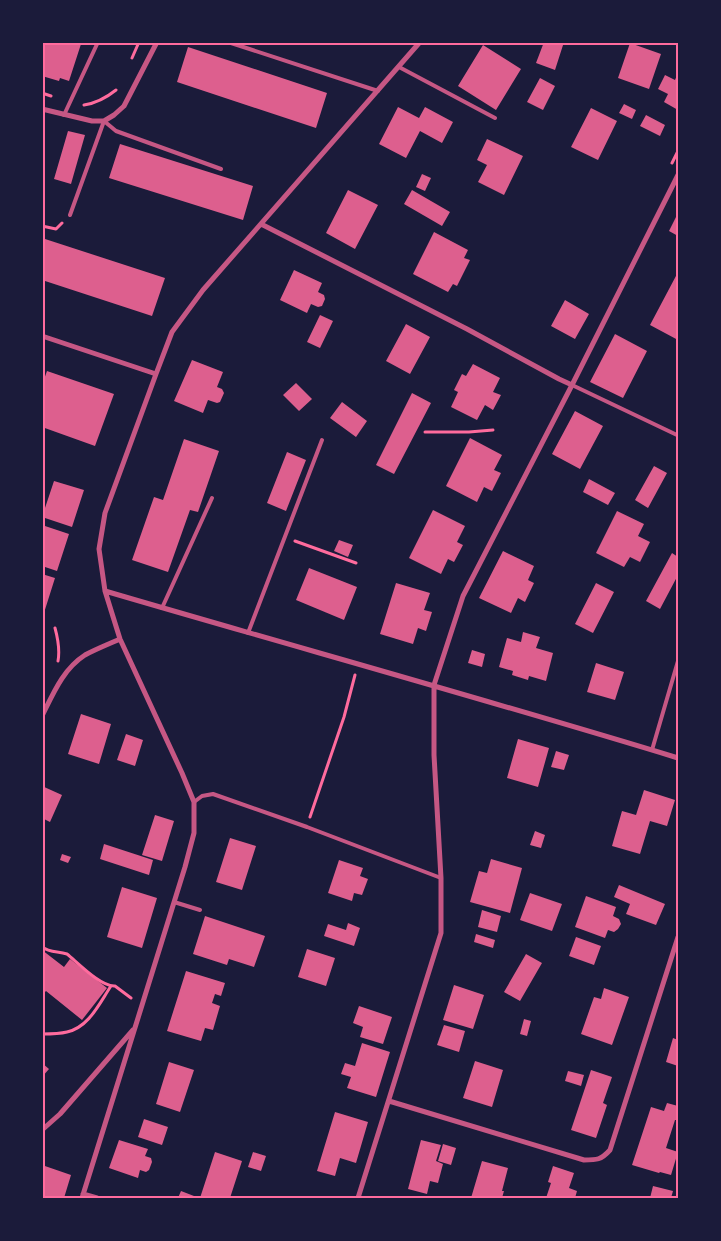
<svg xmlns="http://www.w3.org/2000/svg" width="721" height="1241" font-family="'Fira Sans',sans-serif">
  <style>
    .building { fill: #dd5f8e }
    .lines { fill: none; stroke-linecap: round; stroke-linejoin: round }
    .path { stroke: #ff6b9d; stroke-width: 3 }
    .service { stroke: #c65784; stroke-width: 4 }
    .minor { stroke: #c65784; stroke-width: 5 }
    .neatline { fill: none; stroke: #ff6b9d; stroke-width: 2 }
  </style>
  <rect width="100%" height="100%" fill="#1b1b3a"/>
  <!-- building -->
  <path class="building" d="M42 42H77L81 44 69 81 60 78 59 81 42 76Z
    M544 42H564L555 70 536 63Z
    M630 43 661 54 649 89 618 78Z
    M483 45 521 69 496 110 458 86Z
    M188 47 327 93 316 128 177 82Z
    M678 73V110L664 102 668 94 658 89 665 75 675 80Z
    M540 78 555 86 543 110 527 102Z
    M624 104 636 110 632 119 619 113Z
    M398 107 419 118 425 107 453 122 442 143 420 131 406 158 379 144Z
    M591 108 617 121 598 160 571 147Z
    M646 115 665 125 660 136 640 126Z
    M68 131 85 135 71 184 54 179Z
    M487 139 523 156 504 195 478 182 487 165 477 160Z
    M120 144 253 186 243 220 109 178Z
    M422 174 431 178 425 191 416 187Z
    M348 190 378 205 355 249 326 233Z
    M412 190 450 212 442 226 404 204Z
    M678 213V236L669 231Z
    M434 232 468 250 464 258 470 260 457 286 453 284 448 292 413 274Z
    M42 238 165 278 152 316 42 280Z
    M294 270 322 283 318 292 324 295 325 299 322 306 318 307 311 304 307 313 280 300Z
    M677 274 678 275V340L650 325Z
    M565 300 589 314 575 339 551 326Z
    M320 315 333 321 320 348 307 342Z
    M406 324 430 337 410 374 386 361Z
    M615 334 647 351 623 398 590 382Z
    M192 360 223 372 217 387 222 389 224 393 220 402 217 403 208 400 203 413 174 401Z
    M473 364 500 378 493 392 501 395 493 410 485 405 477 420 451 407 458 392 454 390 462 374 466 376Z
    M47 371 114 394 95 446 42 427V385Z
    M296 383 312 399 299 411 283 395Z
    M412 393 431 403 394 474 376 465Z
    M342 402 367 421 356 437 330 418Z
    M575 411 603 426 580 469 552 454Z
    M470 438 502 455 494 470 501 473 492 491 484 487 477 502 446 486Z
    M184 439 219 451 198 512 190 510 168 572 132 560 154 497 163 500Z
    M287 452 306 460 286 511 267 503Z
    M654 466 667 473 648 508 635 500Z
    M589 479 615 493 608 505 583 492Z
    M54 481 84 490 72 527 42 517Z
    M433 510 465 526 457 542 463 545 454 562 448 559 441 574 409 558Z
    M617 511 644 524 638 536 650 542 640 562 630 557 624 567 596 553Z
    M42 525 69 534 57 571 42 566Z
    M339 540 353 545 348 557 334 551Z
    M503 551 534 566 528 580 534 583 525 602 518 598 511 613 479 598Z
    M672 553 678 557V575L660 609 646 601Z
    M309 568 357 587 344 620 296 600Z
    M42 574 55 578 43 616H42Z
    M396 583 430 593 424 610 432 612 426 631 418 628 413 644 380 634Z
    M596 583 614 592 593 633 575 624Z
    M523 632 540 637 536 648 553 653 546 681 529 676 528 680 512 675 513 671 499 667 507 638 521 642Z
    M472 650 485 654 482 667 468 663Z
    M596 663 624 672 615 700 587 692Z
    M81 714 111 724 99 764 68 754Z
    M126 734 143 740 135 766 117 760Z
    M518 739 549 748 538 787 507 778Z
    M556 751 569 755 564 770 551 767Z
    M42 786 62 795 50 822 42 818Z
    M644 790 675 800 667 826 650 821 640 854 612 846 622 811 636 815Z
    M155 815 174 821 162 861 142 855Z
    M535 831 545 835 541 848 530 845Z
    M230 838 256 846 242 890 216 882Z
    M104 844 153 860 149 875 100 859Z
    M62 854 71 857 68 863 60 860Z
    M491 859 522 868 510 913 470 902 479 871 487 873Z
    M339 860 363 868 360 876 368 879 362 895 354 893 352 901 328 893Z
    M619 885 665 904 656 925 626 914 630 904 614 897Z
    M122 887 157 898 142 948 107 937Z
    M530 893 562 904 552 931 520 920Z
    M586 896 616 907 613 916 619 919 621 924 618 929 614 932 608 930 605 938 575 927Z
    M482 910 501 916 497 932 478 927Z
    M205 916 265 936 254 967 229 959 227 965 193 954Z
    M348 923 360 928 354 946 324 936 328 924 346 930Z
    M476 934 495 940 493 948 474 942Z
    M576 937 601 946 594 965 569 956Z
    M307 949 335 958 326 986 298 977Z
    M42 950 64 967 70 959 107 988 82 1020 46 991 42 995Z
    M526 954 542 963 520 1001 504 992Z
    M186 971 225 983 221 996 215 994 212 1003 220 1006 213 1030 205 1028 201 1041 167 1031Z
    M454 985 484 995 473 1029 443 1020Z
    M604 988 629 997 612 1045 581 1034 594 997 601 999Z
    M359 1006 392 1017 383 1044 360 1037 363 1027 353 1023Z
    M524 1019 531 1021 527 1036 520 1034Z
    M444 1025 465 1031 459 1052 437 1045Z
    M673 1038 678 1040V1066L666 1062Z
    M362 1043 390 1052 376 1097 347 1088 351 1077 341 1074 345 1063 355 1066Z
    M475 1061 503 1070 492 1107 463 1098Z
    M169 1062 194 1070 180 1112 156 1104Z
    M42 1063 49 1069 42 1077Z
    M591 1070 612 1077 603 1103 607 1105 596 1138 571 1130Z
    M568 1071 584 1075 581 1086 565 1081Z
    M667 1103 678 1106V1120H675L666 1148 678 1152 671 1175 660 1172 659 1173 632 1165 651 1107 664 1111Z
    M335 1112 368 1122 356 1163 340 1158 335 1176 317 1171Z
    M144 1119 168 1127 162 1145 138 1137Z
    M119 1140 148 1149 145 1156 151 1158 152 1162 149 1170 146 1172 140 1170 138 1178 109 1168Z
    M421 1140 441 1145 436 1161 443 1164 438 1183 430 1181 427 1194 408 1189Z
    M443 1144 456 1148 451 1165 438 1161Z
    M215 1152 242 1161 230 1198H200Z
    M253 1152 266 1156 261 1171 248 1167Z
    M482 1161 508 1168 502 1191H504L502 1198H471Z
    M42 1165 71 1175 64 1198H42Z
    M553 1166 574 1173 569 1188 577 1191 575 1198H546L551 1183 548 1182Z
    M653 1186 673 1191 671 1198H650Z
    M181 1191 194 1196 193 1198H178Z"/>
  <g class="lines">
    <!-- path -->
    <path class="path" d="M132 58 139 42
      M42 93 51 96
      M84 105C97 103 106 98 116 90
      M672 163 678 151
      M42 226 56 229 62 223
      M425 432H469L493 430
      M295 541 356 563
      M55 628C58 639 60 650 58 661
      M310 817 344 717 355 675
      M42 947C50 953 58 951 67 954 78 963 101 987 115 986L131 998
      M42 1034C51 1034 59 1034 67 1032 89 1027 99 1004 111 986"/>
    <!-- service -->
    <path class="service" d="M228 42 378 91
      M399 67 495 118
      M64 115 98 42
      M70 215 104 121 116 131 221 169
      M572 385 677 435
      M162 608 212 498
      M248 633 322 440
      M652 750 678 661
      M194 802 202 796 213 794 307 827 441 878
      M174 902 200 910"/>
    <!-- minor -->
    <path class="minor" d="M42 109 92 121H104L114 115 124 106 157 42
      M261 224 467 329 559 379 572 385
      M42 336 156 374
      M105 591C296 647 488 700 678 758
      M42 716C53 694 63 669 85 655 96 649 109 644 120 639
      M389 1101 584 1160C597 1160 601 1160 610 1150L678 937
      M42 1130 60 1114 133 1030
      M83 1194 97 1198
      M82 1198 185 867 194 833V802L182 773 120 639 105 591 99 549 105 513 156 374 172 332 203 290 420 42
      M358 1198 441 933V878L434 755V685L463 596 572 385 678 175"/>
  </g>
  <!-- border -->
  <rect width="721" height="1241" fill="none" stroke="#1b1b3a" stroke-width="88"/>
  <rect x="44" y="44" width="633" height="1153" class="neatline"/>
</svg>
